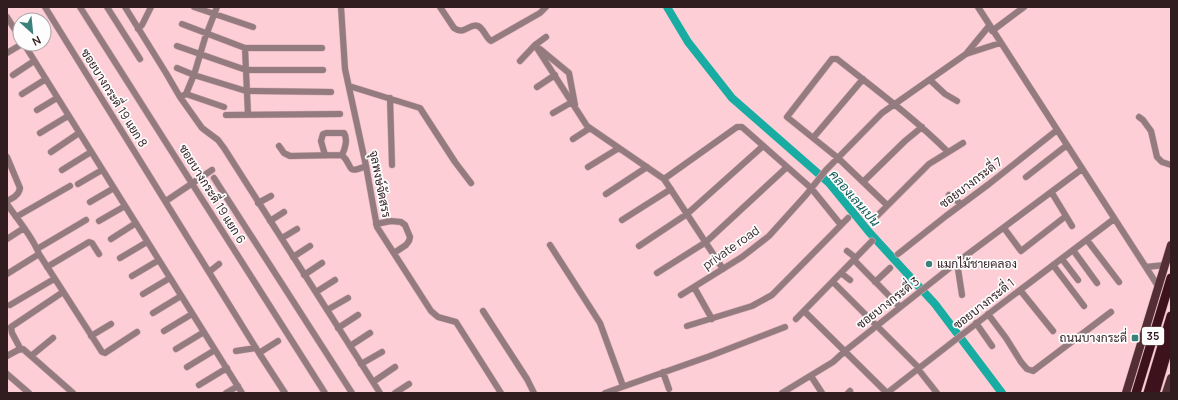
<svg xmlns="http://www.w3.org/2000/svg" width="1178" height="400" font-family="Manrope,Sarabun,sans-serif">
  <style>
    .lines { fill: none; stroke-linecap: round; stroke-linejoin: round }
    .river { stroke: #18aca3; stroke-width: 8 }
    .minor-casing { stroke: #d8aeb4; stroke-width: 7 }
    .major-casing { stroke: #d8aeb4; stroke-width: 9 }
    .highway-casing { stroke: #d8aeb4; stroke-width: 10 }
    .minor { stroke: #937b7f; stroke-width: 6 }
    .major { stroke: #542e35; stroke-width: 8 }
    .highway { stroke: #3d121d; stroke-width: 9 }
    .poi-dot { fill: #39817a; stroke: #fdfdfd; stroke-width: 1.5 }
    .labels { text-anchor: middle; stroke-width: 3.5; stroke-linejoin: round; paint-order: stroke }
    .shield { fill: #fdfdfd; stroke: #6e6062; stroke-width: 1 }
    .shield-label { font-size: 11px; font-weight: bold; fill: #311c20 }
    .street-label { font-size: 12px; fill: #311c20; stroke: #fdfdfd }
    .poi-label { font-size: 12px; fill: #311c20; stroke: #fdfdfd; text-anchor: start }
    .water-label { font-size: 13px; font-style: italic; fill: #105a55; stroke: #fdfdfd }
  </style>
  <rect width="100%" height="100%" fill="#fdced5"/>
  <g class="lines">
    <!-- river -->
    <path class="river" d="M667 7 688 42 732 98 829 183 869 232 935 304 1002 393"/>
    <defs>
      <path id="minor" d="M45 7 259 353 285 393
        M80 7 325 393
        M107 7 140 59
        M125 7 166 73 180 97 202 128 218 140 224 148 380 393
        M194 7 253 27
        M341 7 345 69 366 166 377 227 431 311 438 317 456 322 501 393
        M440 7 454 28C465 36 470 22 478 26 484 29 486 38 491 41L540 13 546 7
        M978 7 1158 286
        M7 17 20 38
        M182 24 245 48H322
        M138 29 142 25 151 7
        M992 31 1024 7
        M24 44 242 393
        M535 45 587 126 664 179 723 269
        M177 46 246 70H323
        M245 48 248 115
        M540 49 569 73 575 105
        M7 53 22 44
        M966 54 989 26
        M520 61 535 45 546 37
        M177 68 194 75 246 91 331 92
        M13 75 34 61
        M194 75 205 38 217 7
        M930 80 945 94 957 101
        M349 86 420 108 455 162 471 183
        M537 87 555 75
        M22 94 46 79
        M186 94 224 107
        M184 95 186 94 193 77
        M390 98 392 165
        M37 110 57 98
        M553 113 572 102
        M226 115 340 114
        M1139 117 1143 120 1151 131 1157 157 1162 162 1171 165
        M40 133 68 116
        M813 138 863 79
        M573 139 590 128
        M279 146 284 153 290 156 342 155C354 166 345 175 366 166
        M51 152 79 133
        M325 155 321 141 323 134 326 133H344C348 139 345 149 342 155
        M7 157 20 188C19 195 13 198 7 201
        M588 167 619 148
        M62 170 91 152
        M1026 177 1067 145
        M214 178 352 393
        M664 179 737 127H742L811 188 841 225
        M863 182 905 141 922 127
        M78 184 102 170
        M606 194 647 167
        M949 195 952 197 961 204
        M166 201 212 170
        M90 202 114 188
        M258 203 271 196
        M7 204C17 219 33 237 39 254L102 352 105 353 137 332
        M887 205 838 158 787 117 832 59H837C875 89 914 118 948 152
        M878 215 929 164 963 143
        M1066 216 1072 226
        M16 217 70 186
        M622 220 671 189
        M99 221 125 206
        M270 221 284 212
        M376 224 391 221 401 222 405 225 410 237 409 241 406 245 394 253
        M1004 228 1021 251 1066 216 1052 193
        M282 238 297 229
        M7 239 24 228
        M111 239 136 223
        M1087 240 1119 282
        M550 245 600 323 623 386
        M639 246 687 214 763 146
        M37 249 86 220
        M1073 250 1097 283
        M847 251 856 258
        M898 254 946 216 989 184 1057 130
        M293 257 310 246
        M120 258 147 242
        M1062 259 1078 280
        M854 260 900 307
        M956 263 958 269 962 295
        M1053 265 1084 306
        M47 267 89 242 92 243 99 254
        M1146 267 1165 265
        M209 272 219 264
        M657 273 706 242 787 167
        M841 273 850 280
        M7 274 39 254
        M304 275 322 263
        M132 276 159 260
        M833 282 919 368
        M875 282 890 268
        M694 287 712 319
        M1020 290 1053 331
        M316 292 335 280
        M143 294 170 278
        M681 295 742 257 769 236 806 195 826 170 882 113 966 54 1000 43
        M10 305 54 279
        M327 310 348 298
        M483 311 527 379 534 393
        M804 311 887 393
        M153 313 181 296
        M988 314 1006 338 1021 362 1027 369 1033 371 1111 312
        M796 319 872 241
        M976 323 992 346
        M687 326 752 306 772 295 848 218
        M338 328 358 315
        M164 331 192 314
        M91 336 111 324
        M19 346 12 333 11 327 63 292
        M350 346 370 333
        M176 349 204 332
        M236 351 256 348
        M259 353 278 341
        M7 356 18 350 23 349 73 393
        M31 356 53 338
        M361 364 382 352
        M187 367 215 350
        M918 369 937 393
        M663 372 669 389
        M7 374 29 393
        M811 376 822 393
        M373 382 395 367
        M199 385 227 368
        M226 393 238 386
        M395 393 409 384
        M605 393 710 356 785 327
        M782 393 833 362 845 351 956 263 1082 169
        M848 393 850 391
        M887 393 995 309 1114 219"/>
      <path id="major" d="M1126 393 1171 245
        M1166 393 1171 378"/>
      <path id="highway" d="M1136 393 1171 278
        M1148 393 1171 316
        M1155 393 1171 339"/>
    </defs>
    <!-- minor casing -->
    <use href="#minor" class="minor-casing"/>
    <!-- major casing -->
    <use href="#major" class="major-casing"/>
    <!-- highway casing -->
    <use href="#highway" class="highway-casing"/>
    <!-- minor -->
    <use href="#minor" class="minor"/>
    <!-- major -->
    <use href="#major" class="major"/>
    <!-- highway -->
    <use href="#highway" class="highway"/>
  </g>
  <!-- markers -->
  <g class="poi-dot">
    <circle cx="929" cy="264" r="4"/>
    <rect x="1131" y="334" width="8" height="8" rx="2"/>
  </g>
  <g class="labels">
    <!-- shield labels -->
    <rect class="shield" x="1142" y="327" width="22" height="18" rx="3"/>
    <g class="shield-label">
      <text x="1153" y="340">35</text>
    </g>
    <!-- street labels -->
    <g class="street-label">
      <text transform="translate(114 98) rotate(58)" y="4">ซอยบางกระดี่ 19 แยก 8</text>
      <text transform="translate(971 183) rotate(-37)" y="4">ซอยบางกระดี่ 7</text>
      <text transform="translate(380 184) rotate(79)" y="4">จุลพงษ์จัดสรร</text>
      <text transform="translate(212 194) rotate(58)" y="4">ซอยบางกระดี่ 19 แยก 6</text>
      <text transform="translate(731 248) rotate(-35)" y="4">private road</text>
      <text transform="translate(888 303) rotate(-38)" y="4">ซอยบางกระดี่ 3</text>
      <text transform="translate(984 304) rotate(-38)" y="4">ซอยบางกระดี่ 1</text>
    </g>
    <!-- poi labels -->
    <g class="poi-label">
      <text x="937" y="268">แมกไม้ชายคลอง</text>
      <text x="1127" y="342" text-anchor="end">ถนนบางกระดี่</text>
    </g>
    <!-- water labels -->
    <g class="water-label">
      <text transform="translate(855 198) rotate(49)" y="5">คลองเลนเปน</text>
    </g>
  </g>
  <!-- border -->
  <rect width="1178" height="400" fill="none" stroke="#311c20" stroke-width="16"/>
  <!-- north arrow -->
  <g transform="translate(32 32) rotate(153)"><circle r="19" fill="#fdfdfd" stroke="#aba3a5"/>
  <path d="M0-3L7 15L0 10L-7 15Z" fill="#39817a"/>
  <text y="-6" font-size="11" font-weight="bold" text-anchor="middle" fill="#311c20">N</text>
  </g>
</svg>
